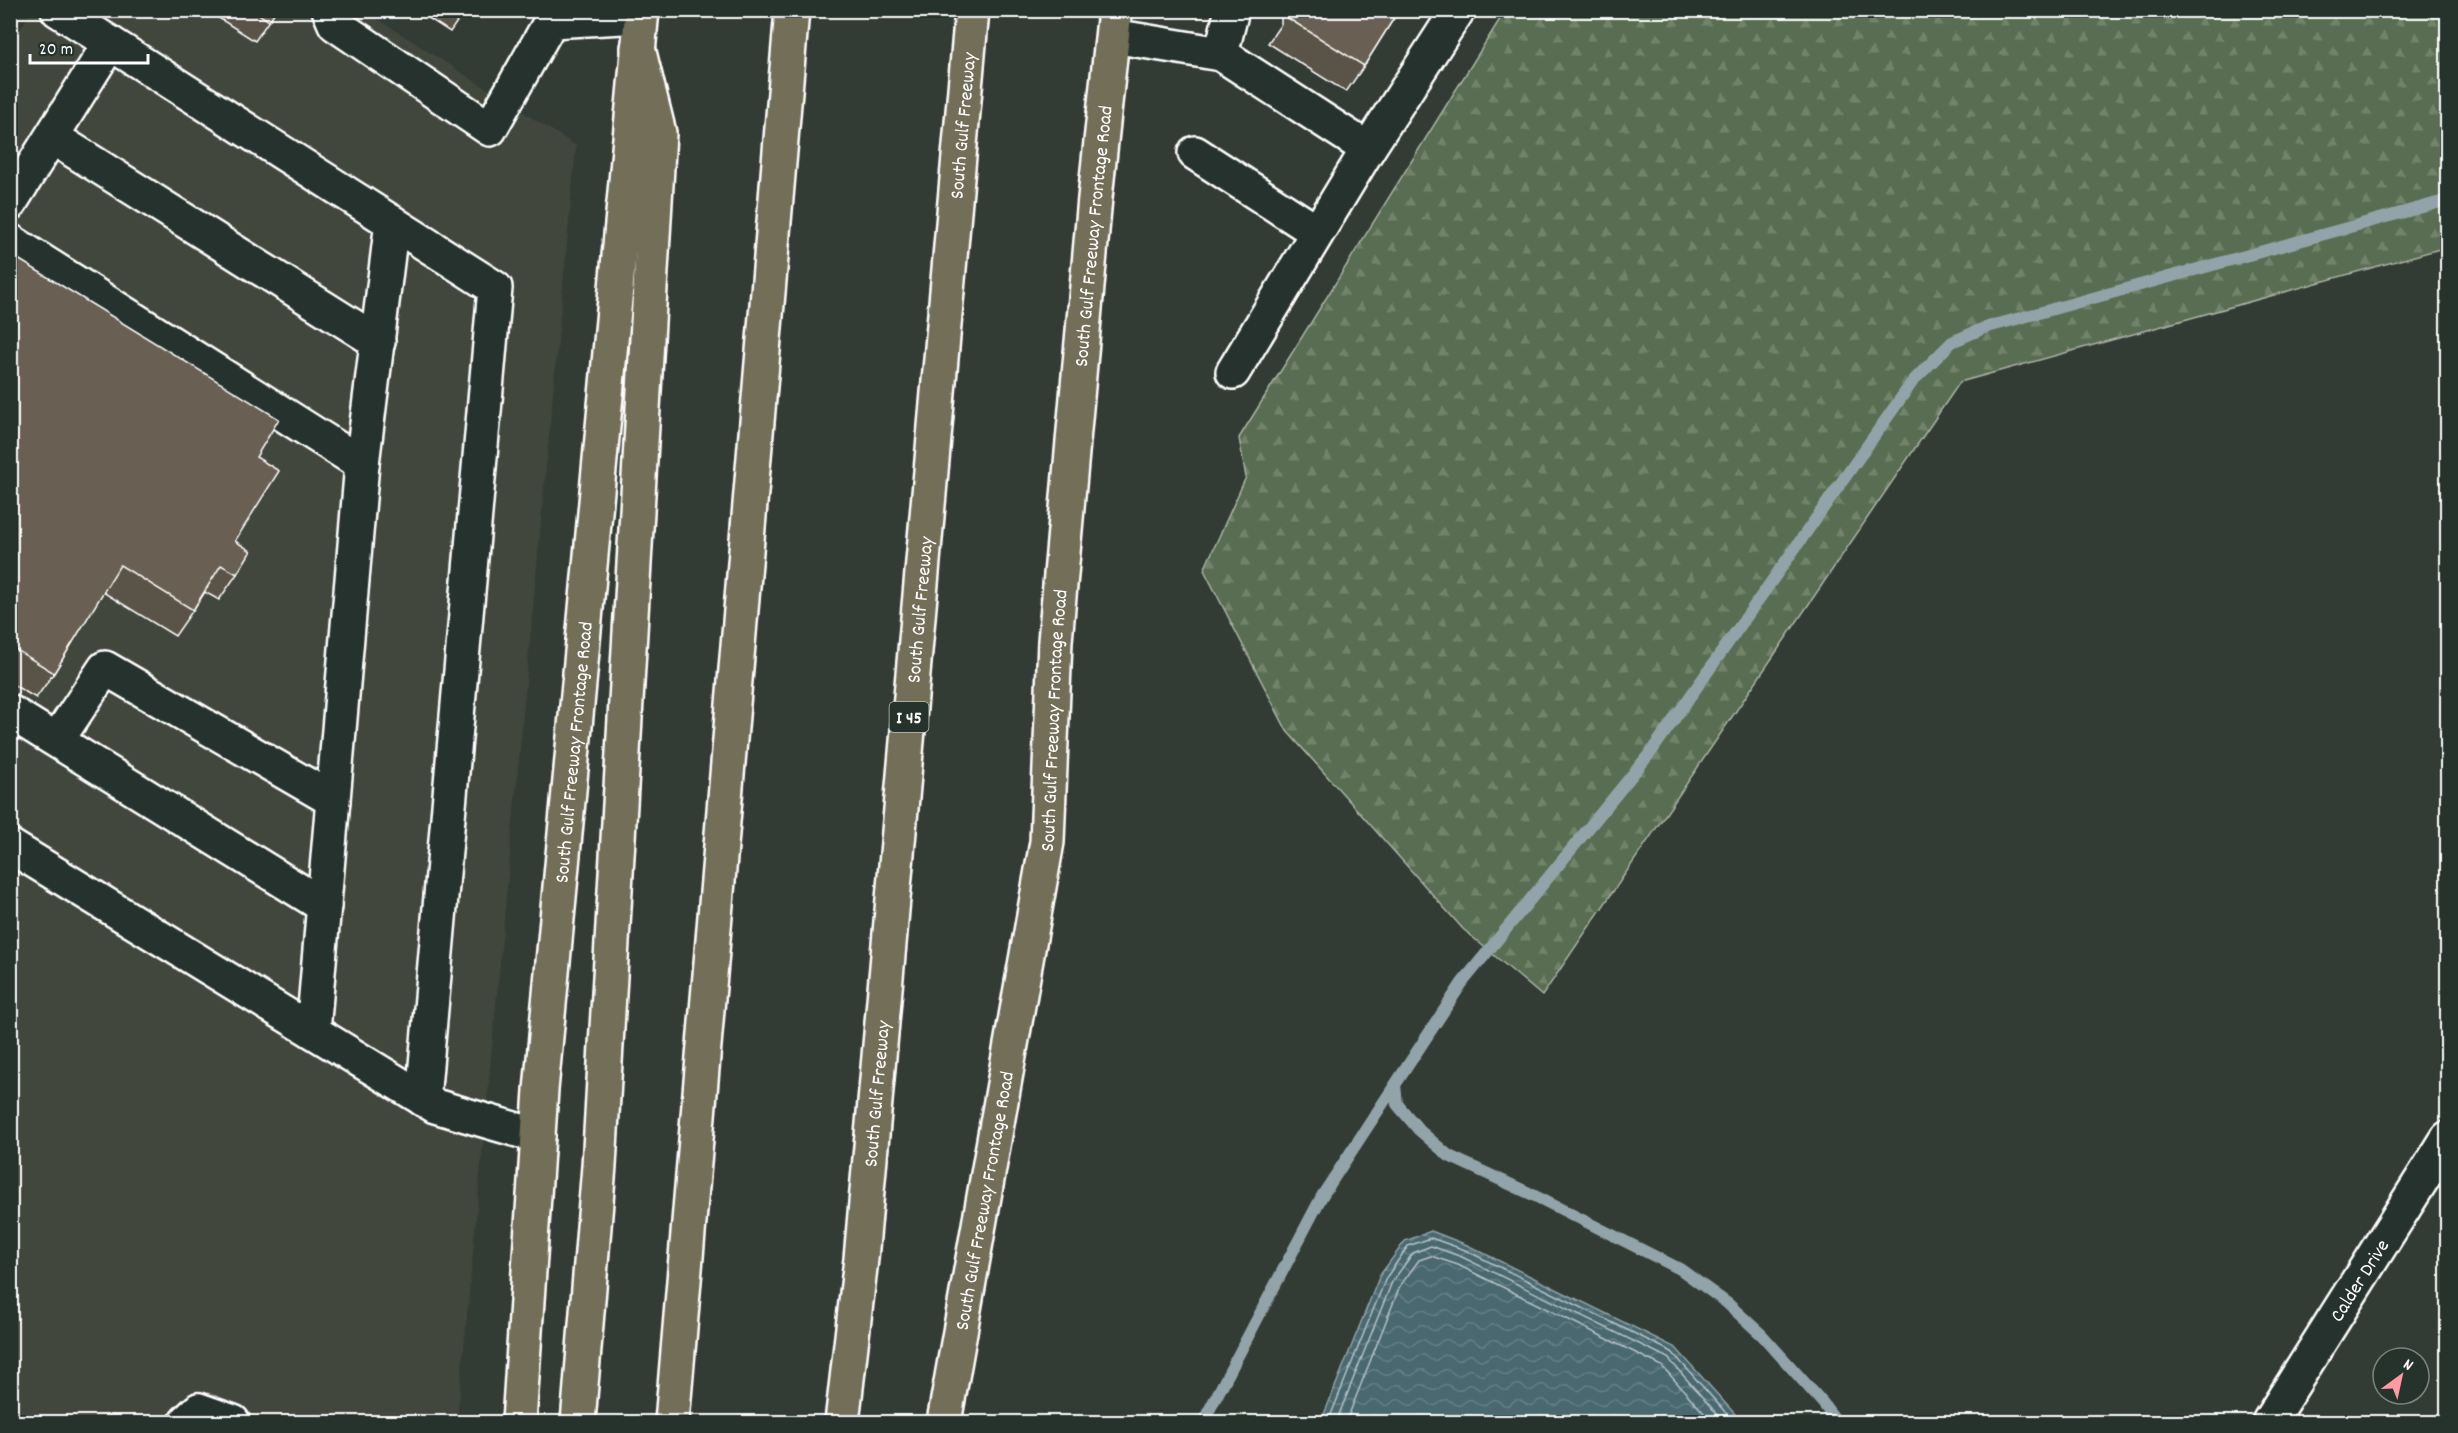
<svg xmlns="http://www.w3.org/2000/svg" width="2458" height="1433" font-family="Dekko,sans-serif">
  <style>
    .built { fill: #43473d }
    .forest { fill: url(#forest-firs); stroke: #acb6a8; stroke-width: 1.5 }
    .water { fill: url(#water-waves); stroke: #92a4a9; stroke-width: 1.5 }
    .lines { fill: none; stroke-linecap: round; stroke-linejoin: round }
    .shore { stroke: #b7c3c6; stroke-width: 1.5 }
    .stream { stroke: #92a4a9; stroke-width: 12 }
    .minor-casing { stroke: #fff; stroke-width: 38 }
    .major-casing { stroke: #fff; stroke-width: 38 }
    .highway-casing { stroke: #fff; stroke-width: 38 }
    .minor { stroke: #26332d; stroke-width: 33 }
    .major { stroke: #726e59; stroke-width: 33 }
    .highway { stroke: #726e59; stroke-width: 33 }
    .wall { fill: #5a5347; stroke: #fff; stroke-width: 1.5 }
    .building { fill: #696052; stroke: #fff; stroke-width: 1.5 }
    .labels { text-anchor: middle; stroke-width: 4.5; stroke-linejoin: round; paint-order: stroke }
    .shield { fill: #26332d; stroke: #bec2c0; stroke-width: 1.5 }
    .shield-label { font-size: 18px; font-weight: bold; fill: #fff }
    .street-label { font-size: 20px; fill: #fff; stroke: #26332d }
  </style>
  <defs>
    <pattern id="forest-firs" width="22" height="20" patternUnits="userSpaceOnUse" patternTransform="scale(1.5)"><rect width="22" height="20" fill="#596d51"/><path d="M5 1l3.5 6h-7zM16 11l3.5 6h-7z" fill="#72836b"/></pattern>
    <pattern id="water-waves" width="16" height="10" patternUnits="userSpaceOnUse" patternTransform="scale(1.5)"><rect width="16" height="10" fill="#4a6870"/><path d="M0 5q4-4 8 0t8 0" fill="none" stroke="#657f85"/></pattern>
  </defs>
  <rect width="100%" height="100%" fill="#333c34"/>
  <filter id="ink" filterUnits="userSpaceOnUse"><feTurbulence type="fractalNoise" baseFrequency=".0167" numOctaves="2"/><feDisplacementMap in="SourceGraphic" scale="12" xChannelSelector="R" yChannelSelector="G"/><feConvolveMatrix kernelMatrix="1 2 1 2 8 2 1 2 1" color-interpolation-filters="sRGB"/></filter>
  <g filter="url(#ink)">
    <!-- built -->
    <path class="built" d="M32 11H365L576 146 457 1422H11L10 45Z"/>
    <!-- forest -->
    <path class="forest" d="M1505 11H2448L2447 247 1960 382 1542 996 1463 929 1287 731 1204 570 1246 477 1239 438Z"/>
    <!-- water -->
    <path class="water" d="M1431 1231 1467 1245 1676 1348 1742 1422H1321L1380 1275 1405 1241Z"/>
    <g class="lines">
      <!-- shore -->
      <path class="shore" d="M1328 1422 1386 1278 1408 1246 1431 1238 1465 1250 1672 1352 1734 1422
        M1336 1422 1392 1282 1413 1253 1431 1246 1462 1257 1668 1358 1724 1422
        M1346 1422 1400 1286 1419 1260 1431 1256 1458 1265 1662 1366 1712 1422"/>
      <!-- stream -->
      <path class="stream" d="M1395 1085 1397 1104 1419 1130 1449 1156 1529 1193 1680 1269 1727 1303 1762 1335 1822 1402 1837 1422
        M1203 1422 1322 1196 1462 983 1651 752 1913 381 1952 342 1984 328 2448 200"/>
      <defs>
        <g id="minor">
          <path d="M329 10 335 24 490 129 551 21 641 16"/>
          <path d="M1232 10 1221 54 1368 149"/>
          <path d="M1113 36 1221 54"/>
          <path d="M110 43 495 288 423 1099"/>
          <path d="M52 137 378 342"/>
          <path d="M1195 153 1317 232"/>
          <path d="M10 203 110 43 58 10"/>
          <path d="M10 241 362 464 313 1031"/>
          <path d="M1233 372 1368 149 1458 10"/>
          <path d="M362 464 392 222"/>
          <path d="M10 712 324 906"/>
          <path d="M57 740 105 668 333 800"/>
          <path d="M10 846 435 1106 538 1136"/>
          <path d="M186 1422 199 1410 233 1422"/>
          <path id="s1" d="M2269 1422 2448 1138"/>
        </g>
        <g id="major">
          <path id="s2" d="M519 1422 541 1090 642 10"/>
          <path id="s3" d="M944 1422 1047 842 1055 641 1095 198 1115 10"/>
        </g>
        <g id="highway">
          <path d="M578 1422 599 1166 659 133 638 48"/>
          <path d="M672 1422 792 10"/>
          <path id="s4" d="M842 1422 861 1259 972 10"/>
        </g>
      </defs>
      <!-- minor casing -->
      <use href="#minor" class="minor-casing"/>
      <!-- major casing -->
      <use href="#major" class="major-casing"/>
      <!-- highway casing -->
      <use href="#highway" class="highway-casing"/>
      <!-- minor -->
      <use href="#minor" class="minor"/>
      <!-- major -->
      <use href="#major" class="major"/>
      <!-- highway -->
      <use href="#highway" class="highway"/>
    </g>
    <!-- wall -->
    <path class="wall" d="M206 10H276L255 41Z
      M416 10H465L450 32Z
      M1281 10H1399L1364 66 1346 92 1268 43 1281 24Z
      M10 254 256 457 235 541 237 574 219 600 205 592 193 610 175 636 103 592 54 673 36 698 10 683Z"/>
    <!-- building -->
    <path class="building" d="M253 10H276L269 21Z
      M1291 10H1399L1364 66 1286 17Z
      M10 254 279 419 256 457 279 471 235 541 251 551 237 574 221 565 193 610 120 565 54 673 10 646Z"/>
  </g>
  <g class="labels">
    <!-- shield labels -->
    <rect class="shield" x="889.5" y="702" width="39" height="30" rx="4.5"/>
    <g class="shield-label">
      <text x="909" y="723">I 45</text>
    </g>
    <!-- street labels -->
    <g class="street-label">
      <text dy="7" stroke="none"><textPath href="#s4" startOffset="1302">South Gulf Freeway</textPath></text>
      <text dy="7" stroke="none"><textPath href="#s3" startOffset="1197">South Gulf Freeway Frontage Road</textPath></text>
      <text dy="7" stroke="none"><textPath href="#s4" startOffset="816">South Gulf Freeway</textPath></text>
      <text dy="7" stroke="none"><textPath href="#s3" startOffset="711">South Gulf Freeway Frontage Road</textPath></text>
      <text dy="7" stroke="none"><textPath href="#s2" startOffset="672">South Gulf Freeway Frontage Road</textPath></text>
      <text dy="7" stroke="none"><textPath href="#s4" startOffset="330">South Gulf Freeway</textPath></text>
      <text dy="7" stroke="none"><textPath href="#s3" startOffset="225">South Gulf Freeway Frontage Road</textPath></text>
      <text dy="7" stroke="none"><textPath href="#s1" startOffset="168">Calder Drive</textPath></text>
    </g>
  </g>
  <!-- margin -->
  <rect width="2458" height="1433" fill="none" stroke="#26332d" stroke-width="36"/>
  <rect x="18" y="18" width="2422" height="1397" fill="none" stroke="#fff" stroke-width="2" filter="url(#ink)"/>
  <!-- north arrow -->
  <g transform="translate(2401 1376) rotate(33)"><circle r="28" fill="#26332d" stroke="#7d8581" stroke-width="1.5"/>
  <path d="M0-4.5L10 22L0 15L-10 22Z" fill="#ff9aa2"/>
  <text y="-9" font-size="16" font-weight="bold" text-anchor="middle" fill="#ffffff">N</text>
  </g>
  <!-- scale -->
  <path d="M30 54v9h118v-9" fill="none" stroke="#ffffff" stroke-width="3"/>
  <text x="39" y="54" font-size="18" fill="#ffffff" stroke="#26332d" stroke-width="4.5" paint-order="stroke">20 m</text>
</svg>
